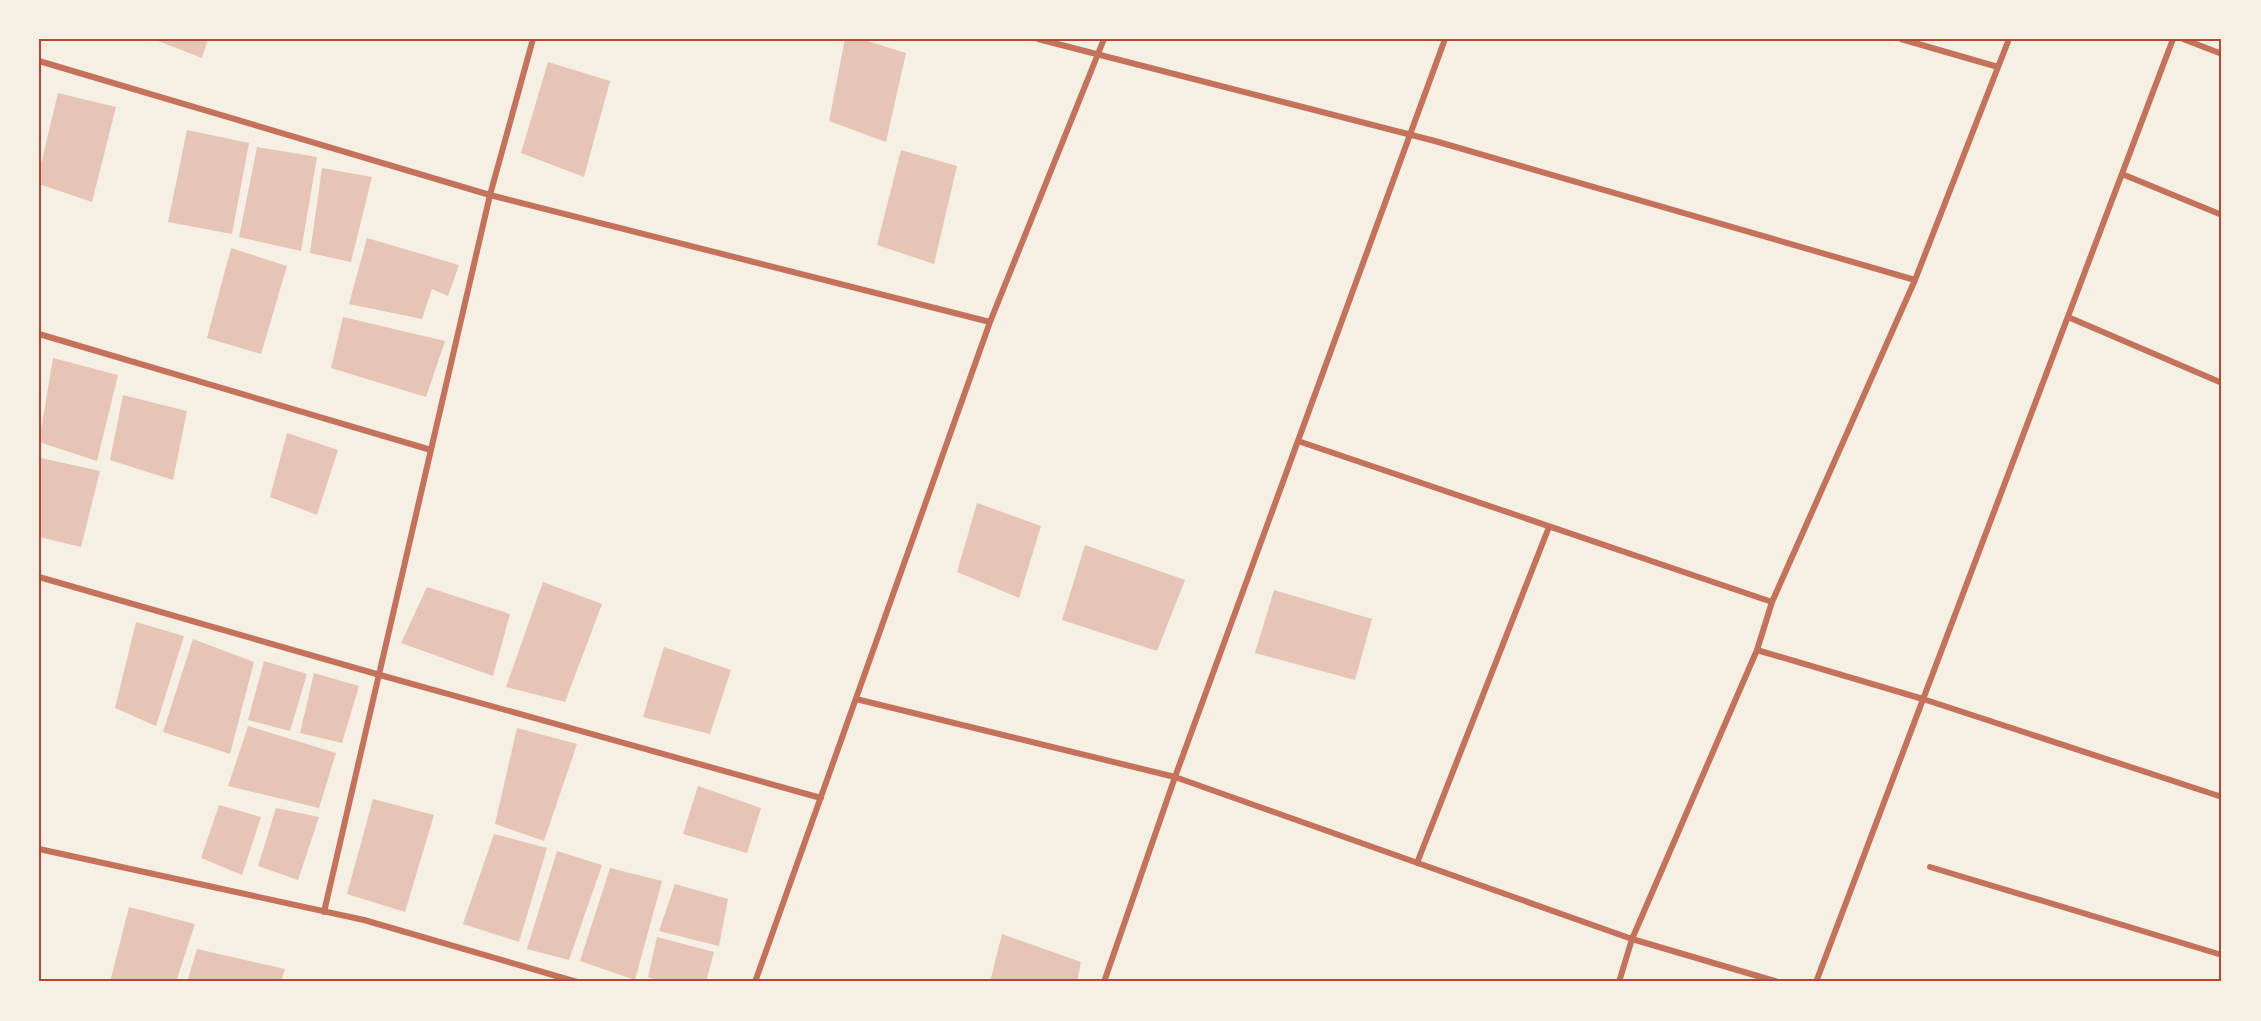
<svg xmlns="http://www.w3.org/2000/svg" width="2261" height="1021" font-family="Raleway,sans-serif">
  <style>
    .building { fill: #e6c5b7 }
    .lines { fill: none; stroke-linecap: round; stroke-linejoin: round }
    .minor { stroke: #c5725c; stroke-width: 6 }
    .neatline { fill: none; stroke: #b5482f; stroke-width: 2 }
  </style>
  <rect width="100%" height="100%" fill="#f6efe4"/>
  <!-- building -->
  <path class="building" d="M153 39H208L202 58Z
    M845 39H861L906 53 886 142 829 121Z
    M548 62 610 81 584 177 521 153Z
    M58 93 116 107 92 202 39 184V172Z
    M187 130 249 143 232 234 168 222Z
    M257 147 317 157 301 251 239 237Z
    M901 150 957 166 934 264 877 245Z
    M322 168 372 177 351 262 310 253Z
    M367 238 459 265 448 296 432 289 422 319 349 304Z
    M231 248 287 266 261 354 207 338Z
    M343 317 445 341 426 397 331 368Z
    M53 358 118 375 97 461 39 442Z
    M123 395 187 411 173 480 110 460Z
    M287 433 338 450 317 515 270 497Z
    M41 458 100 471 81 547 39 537V469Z
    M977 503 1041 526 1019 598 957 572Z
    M1085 545 1185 580 1157 651 1062 620Z
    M543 582 602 604 565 702 506 687Z
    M427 587 510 614 493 676 401 643Z
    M1274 590 1372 619 1355 680 1255 653Z
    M136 622 184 636 156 726 115 708Z
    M193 639 254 662 230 754 163 732Z
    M664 647 731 670 710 734 643 717Z
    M264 661 307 674 290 731 248 720Z
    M314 673 359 686 342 743 300 733Z
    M248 726 336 753 319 808 228 786Z
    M517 728 577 744 544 841 495 824Z
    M698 786 761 808 747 853 683 834Z
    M373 799 434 815 405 912 347 894Z
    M219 805 261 817 242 875 201 858Z
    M276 808 319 817 298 880 258 866Z
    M494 834 547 848 519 942 463 924Z
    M557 851 602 865 569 960 527 949Z
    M610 868 662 881 635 980 580 961Z
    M675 884 728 899 719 946 659 931Z
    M129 907 195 924 176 982H110Z
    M1002 934 1081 962 1077 982H990Z
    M657 937 714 952 706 982H663L648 977Z
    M197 949 285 969 281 982H187Z"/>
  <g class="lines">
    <!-- minor -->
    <path class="minor" d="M1038 39 1435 141 1915 280
      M1901 39 1998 67
      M2183 39 2222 54
      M39 61 490 195 990 322
      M2122 174 2222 215
      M2068 317 2222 383
      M39 334 431 450
      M1298 441 1772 602
      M39 577 380 675 821 798
      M1757 650 1923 699 2222 797
      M856 699 1175 777 1632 939 1778 982
      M39 849 364 920 577 982
      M1417 863 1549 527
      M1930 867 2222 955
      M324 912 490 195 533 39
      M755 982 990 322 1104 39
      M1104 982 1175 777 1445 39
      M1619 982 1632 939 1757 650 1772 602 1915 280 2009 39
      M1816 982 2173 39"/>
  </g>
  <!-- border -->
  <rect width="2261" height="1021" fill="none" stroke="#f6efe4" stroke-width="81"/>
  <rect x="40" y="40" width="2180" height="940" class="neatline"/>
</svg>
